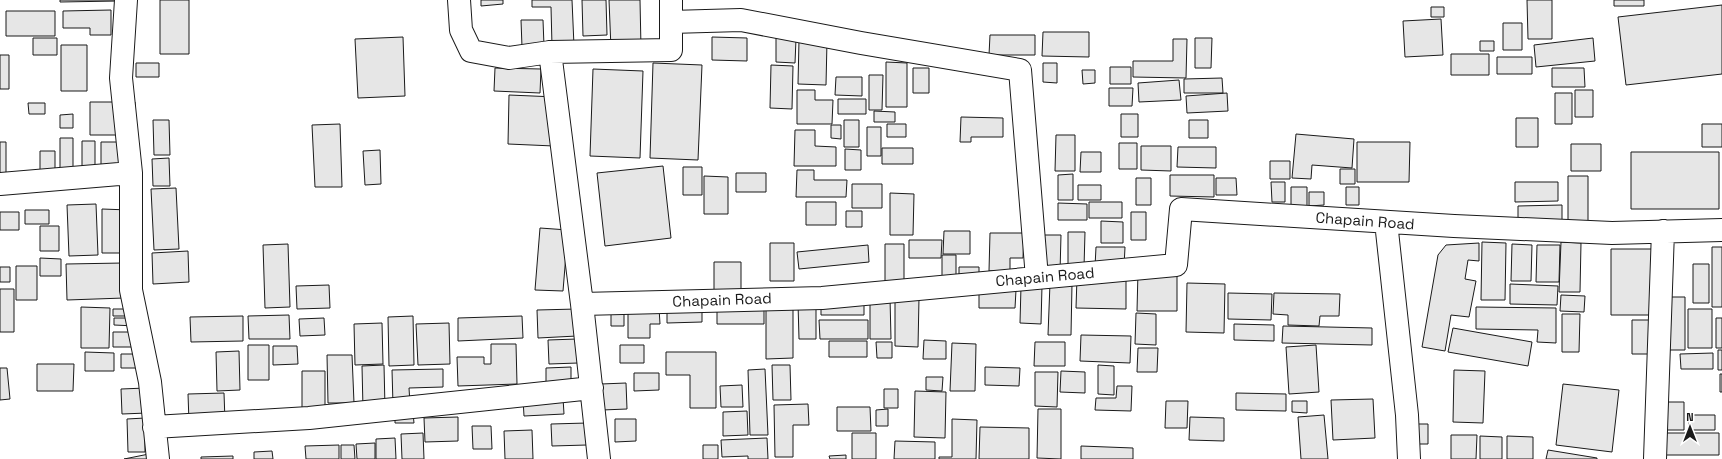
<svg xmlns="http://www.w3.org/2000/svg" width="1722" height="459" font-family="'Space Grotesk',sans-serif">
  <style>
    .building { fill: #e6e6e6; stroke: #1a1a1a }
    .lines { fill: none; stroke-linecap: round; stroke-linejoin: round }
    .street-casing { stroke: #1a1a1a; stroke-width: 24 }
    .street { stroke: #fff; stroke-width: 22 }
    .labels { text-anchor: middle; stroke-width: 3; stroke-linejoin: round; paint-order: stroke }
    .street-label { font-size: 15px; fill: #1a1a1a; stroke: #fff }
  </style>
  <rect width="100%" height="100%" fill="#fff"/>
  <!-- building -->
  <path class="building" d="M60 0H118V1L60 2Z
    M160 0H189V54H160Z
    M481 0H503V4L481 6Z
    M532 0H572L574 46H552L551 7H532Z
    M582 0H606L607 35 583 36Z
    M609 0H640L641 48 611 49Z
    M1527 0H1552V39H1528Z
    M1614 0H1644V6H1614Z
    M1722 5V74L1626 85 1618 17Z
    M1431 7H1444V17H1431Z
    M111 10V35H90V28H63V11Z
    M6 11H55V36H6Z
    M1441 19 1443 55 1405 57 1403 21Z
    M521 20H543L544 46 522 47Z
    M1503 23H1522V50H1503Z
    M1043 32H1089V57L1042 56Z
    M990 35H1035V55H989Z
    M403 37 405 96 358 98 355 39Z
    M712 37 747 38V61L712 60Z
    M33 38H57V55H33Z
    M776 38 796 39 795 63 776 62Z
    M1195 38H1212L1211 68H1195Z
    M1593 38 1595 61 1536 67 1534 45Z
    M1173 39H1187L1186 78 1133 77V61H1173Z
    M799 40 827 41 826 85 798 84Z
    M1480 41H1494V51H1480Z
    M61 45H87V91H61Z
    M1451 54H1489V75H1451Z
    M0 55H9V89H0Z
    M1497 57H1532V74H1497Z
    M886 62 907 63V107H886Z
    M136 63H159V77H136Z
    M653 63 702 65 698 160 650 158Z
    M1043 63H1057V83L1043 82Z
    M771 65 793 66 792 109 770 108Z
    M1110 67H1131V84H1110Z
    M495 68 541 69 540 93 494 91Z
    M913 68H929V93H913Z
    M1552 68H1584L1585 87H1552Z
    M593 69 643 71 640 158 590 156Z
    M1082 70H1095V83L1083 84Z
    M869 75H883L882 110H869Z
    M836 77H862V96L835 95Z
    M1222 78 1223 93H1184V79Z
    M1179 80 1181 100 1139 102 1138 83Z
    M1109 88H1133L1132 106H1109Z
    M797 90H815V100H833L832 124H797Z
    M1575 90H1593V117H1575Z
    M1227 93 1228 111 1187 113 1186 96Z
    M1555 93H1572V124H1555Z
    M509 95 556 97 554 146 508 144Z
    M838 99H866V114H838Z
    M90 102H135V135H90Z
    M28 103H45V114H29Z
    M874 111 895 112V122H874Z
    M73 114V128H60V115Z
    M1121 114H1138V137H1121Z
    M961 117 1003 118V137H971V142H960Z
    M1516 118H1538V147H1516Z
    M153 120H169L170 155H154Z
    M844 120H859V147H844Z
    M1189 120H1208V138H1189Z
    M340 124 342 187H315L312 125Z
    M887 124H906V137H887Z
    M1702 124H1722V147H1702Z
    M831 125H841V139L831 138Z
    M867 127H881V156H867Z
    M795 130H815V146L836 147V166H794Z
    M1296 134 1354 139 1352 168 1312 165 1311 179 1292 178Z
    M1056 135H1075V171H1055Z
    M60 138H73V174H60Z
    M82 141H95V175H82Z
    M0 142H6V178H0Z
    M101 142H123V171H101Z
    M1357 142H1410L1409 182H1357Z
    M1119 143H1137V169H1119Z
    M1571 144H1601V171H1571Z
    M1141 146H1171V171L1141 170Z
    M1178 147H1216V168L1177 167Z
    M882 148H913V164H882Z
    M845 149 861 150V170H845Z
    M380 150 381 184 365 185 363 151Z
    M40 151H55V172H40Z
    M1081 152H1101V172H1080Z
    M1631 152H1719V209H1631Z
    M169 158 170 186H153L152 159Z
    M1270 161H1290V179H1270Z
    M663 166 671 238 605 246 597 173Z
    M683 167H702V195H683Z
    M1340 169H1355V184H1340Z
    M797 170H814V180H847L846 197H796Z
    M736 173H766V192H736Z
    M1073 174V200H1058V175Z
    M1170 175H1214V197L1170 196Z
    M704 176 728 177V214H704Z
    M1568 176H1588V222H1568Z
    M1136 178H1151V205H1136Z
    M1216 178H1236L1237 195H1216Z
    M1271 182H1285V202H1272Z
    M1515 182H1558V201L1515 202Z
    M852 184H882V208H852Z
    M1078 185H1101V200H1078Z
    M1291 187H1307V207H1291Z
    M1346 187H1359V205H1346Z
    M176 188 179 249 154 250 151 189Z
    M1309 192H1324V205L1309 206Z
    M890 193 914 194 913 235H890Z
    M806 202H836V225H806Z
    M1089 202H1122V218H1089Z
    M1058 203 1087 204V220H1058Z
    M96 204 98 255 69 256 67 205Z
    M1562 205V222L1518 223V206Z
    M102 209 129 210 120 253H102Z
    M25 210H49V224H25Z
    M846 211H862V227H846Z
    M0 212H19V230H0Z
    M1131 212H1146V240H1131Z
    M1101 221 1123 222V243H1101Z
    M40 226H59V251H40Z
    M540 228 568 230 563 291 535 290Z
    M944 231H970V254H943Z
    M1068 232H1085L1084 268H1068Z
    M990 233H1024L1023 258H1010V271H989Z
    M1044 235H1061L1060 273 1044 272Z
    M909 240H942L941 258H909Z
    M1482 242 1506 243 1505 300H1481Z
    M1561 242 1581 243 1580 292H1559Z
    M770 243H794V281H770Z
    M1479 243V261L1468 260 1465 279 1476 281 1469 317 1451 315 1445 351 1422 347 1438 255 1446 245Z
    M288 244 290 307 265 308 263 245Z
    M885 244H904V287H885Z
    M1512 244 1532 245 1531 281H1511Z
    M868 245 869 262 799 269 797 252Z
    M1537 245H1560L1559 282H1536Z
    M1096 247H1125L1124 267H1095Z
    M1712 247H1722V307H1712Z
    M1611 249H1657V315H1611Z
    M188 251 189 282 153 284 152 253Z
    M942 255H956V283H942Z
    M40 258 61 259V276H40Z
    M714 262H741V297L714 296Z
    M123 263 124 298 67 300 66 264Z
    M1693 264H1709V303H1693Z
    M16 266H37V300H16Z
    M0 267H10V282H0Z
    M959 267H979V279H959Z
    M1138 271H1177V311H1137Z
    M1077 277 1126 278V309L1076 308Z
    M1050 283 1072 284 1071 335H1048Z
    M1187 283 1225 284 1224 333 1186 332Z
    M1510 284 1558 286 1557 305 1510 304Z
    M329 285 330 308 297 309 296 286Z
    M1021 286H1042L1041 324 1020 323Z
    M0 289H14V332H0Z
    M979 289 1016 290 1015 308H979Z
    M1228 293 1272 294 1271 320 1228 319Z
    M1274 293 1340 294 1339 316H1320L1319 326 1288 325V315L1273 314Z
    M1561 295 1585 296 1584 312 1560 311Z
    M895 297 919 298 918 347 895 346Z
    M1664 297H1685V350H1664Z
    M870 298H890L891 339H870Z
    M821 301H864V315H821Z
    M816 302V339H799L798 303Z
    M793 303V358L766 359V304Z
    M717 304 764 305V324H717Z
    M667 306H702V322L667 323Z
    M81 307 110 308 109 348H81Z
    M1476 307 1556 308V343L1537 342 1538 330 1476 329Z
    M611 308H624V326H611Z
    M628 308H659L660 324H650V338H628Z
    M113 309H133V316H113Z
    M577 309V336L538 338 537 310Z
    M1688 309H1712V348H1688Z
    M1136 313 1156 314V345L1135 344Z
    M1562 314H1580L1579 352H1562Z
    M289 315 290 339H249L248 316Z
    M243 316V341L191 342 190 317Z
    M413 316 414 365 389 366 388 317Z
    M522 316 523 338 458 341V318Z
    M114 318H136V326L114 325Z
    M324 318 325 335 300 336 299 319Z
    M1716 318H1722V348H1716Z
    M819 320H868V339H820Z
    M1632 320H1652V354H1632Z
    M382 323 383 364 355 365 354 324Z
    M449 323 450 364 418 365 416 324Z
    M1234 324 1274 325V341L1234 340Z
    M1283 326 1372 328V345L1282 343Z
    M1453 328 1532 342 1528 366 1448 352Z
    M113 332H136V347H113Z
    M1081 335 1131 336 1130 363 1080 361Z
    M577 339 578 363 549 364 548 340Z
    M924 340 946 341V359H923Z
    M829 341H867V357H829Z
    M876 342H892V358H877Z
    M1035 342H1065V366H1034Z
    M952 343 976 344 975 391H950Z
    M491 344H516L517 384 458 386 457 357H484V364H491Z
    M248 345H269V380H248Z
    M620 345H644V363H620Z
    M1316 345 1319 392 1289 394 1286 347Z
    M273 346H297L298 364 273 365Z
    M1138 348H1158L1157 372H1137Z
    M1718 350H1722V370H1718Z
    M239 351 240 390 217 391 216 352Z
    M85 352 114 353V371H85Z
    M666 352H716V408H690V375H666Z
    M1713 353V369H1681L1680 354Z
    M121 354H143V368H121Z
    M327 355H352L354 403H328Z
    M37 364H74L73 391H37Z
    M384 365 385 408 363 409 362 366Z
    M772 365H790L791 400H773Z
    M1098 365 1114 366V395L1098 394Z
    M571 367V388H546V368Z
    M985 367 1020 368 1019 386 985 385Z
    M0 368H7L10 399 0 400Z
    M443 369V387L409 388 410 404 393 405 392 370Z
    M765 369 768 435H750L748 370Z
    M1454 370 1485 371 1483 423 1453 422Z
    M302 371H325V409L302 410Z
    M1061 371 1085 372V393L1060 392Z
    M1035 372H1058L1057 407 1035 406Z
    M634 373H659V390L634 391Z
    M1720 374H1722V392H1720Z
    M926 377H943L942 391 926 390Z
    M626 383 627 409 602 410 601 384Z
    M1563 384 1619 390 1612 452 1556 445Z
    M742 385 743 407H721L720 386Z
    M1117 386H1132L1131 411 1095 410 1096 398H1116Z
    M146 388 147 413 122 414 121 389Z
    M884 389H898V408H884Z
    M915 391 946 392 945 438 914 437Z
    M224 393 225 421 189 422 188 394Z
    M1236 393 1286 394V411L1236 410Z
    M563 398 564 414 524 416 523 399Z
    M1373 399 1375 438 1333 440 1331 400Z
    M1166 401H1188L1187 428H1165Z
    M1292 401H1307V413L1292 412Z
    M1664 402H1684V430H1664Z
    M808 404 809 425H793V457H775L774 405Z
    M837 407H870L871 431H837Z
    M888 409V426H876V410Z
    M1038 409H1061V459L1037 458Z
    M747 411 748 435 723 436V412Z
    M413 413 414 423H395V414Z
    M1324 415 1328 459H1301L1298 417Z
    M1689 415H1715V430H1689Z
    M458 417V441L425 442 424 418Z
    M1190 417 1224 418V441L1189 440Z
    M145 418V452H128L127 419Z
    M615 419H636V441L615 442Z
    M952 419 977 420 976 459H939V457H952Z
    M587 423V445L552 446 551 424Z
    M1410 424H1428V444H1409Z
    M472 426H491L492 449H473Z
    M980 427 1029 428V459H979Z
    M532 430 533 459H505L504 431Z
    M423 433 424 459H402L401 434Z
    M852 433H876V459H852Z
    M1664 433H1719V455H1664Z
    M1451 435H1477L1476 459H1451Z
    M1480 436 1502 437V459H1480Z
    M1507 436 1533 437V459H1507Z
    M395 438 396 459H376V439Z
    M767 438 768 459H748V456L722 457 721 440Z
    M895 441 935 442V459H894Z
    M375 443V459H357L356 444Z
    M339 445V459H306L305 446Z
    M341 445H354L355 459H341Z
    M703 445H718V459H703Z
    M1081 446 1133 448V459H1081Z
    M1548 450 1597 458V459H1546Z
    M272 451 273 459H254V452Z
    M149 454 150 459H124Z
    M846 455V459H830L829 456Z
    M233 456V459H201V457Z"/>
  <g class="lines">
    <defs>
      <path id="street" d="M126 0 121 78 131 173V290L150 382 158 459
        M459 0 461 30 471 51 509 58 550 52
        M671 22 741 20 861 43 1020 70 1037 278
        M0 184 131 173
        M1386 222 1407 415 1409 459
        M582 304 550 52 671 50V0
        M154 427 309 418 592 388
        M599 459 582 304 822 298 1176 265 1181 209 1454 226 1612 233 1722 230
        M1655 459 1663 231"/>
    </defs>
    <!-- street casing -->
    <use href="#street" class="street-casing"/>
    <!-- street -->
    <use href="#street" class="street"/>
  </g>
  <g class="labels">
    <!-- street labels -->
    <g class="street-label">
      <text transform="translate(1365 221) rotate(4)" y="5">Chapain Road</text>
      <text transform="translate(1045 277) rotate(-5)" y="5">Chapain Road</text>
      <text transform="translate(722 300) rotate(-2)" y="5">Chapain Road</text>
    </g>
  </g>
  <!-- north arrow -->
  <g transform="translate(1690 427)" stroke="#ffffff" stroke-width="3" paint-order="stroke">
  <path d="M0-3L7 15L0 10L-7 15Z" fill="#1a1a1a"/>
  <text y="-6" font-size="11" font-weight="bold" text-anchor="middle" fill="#1a1a1a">N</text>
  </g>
</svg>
